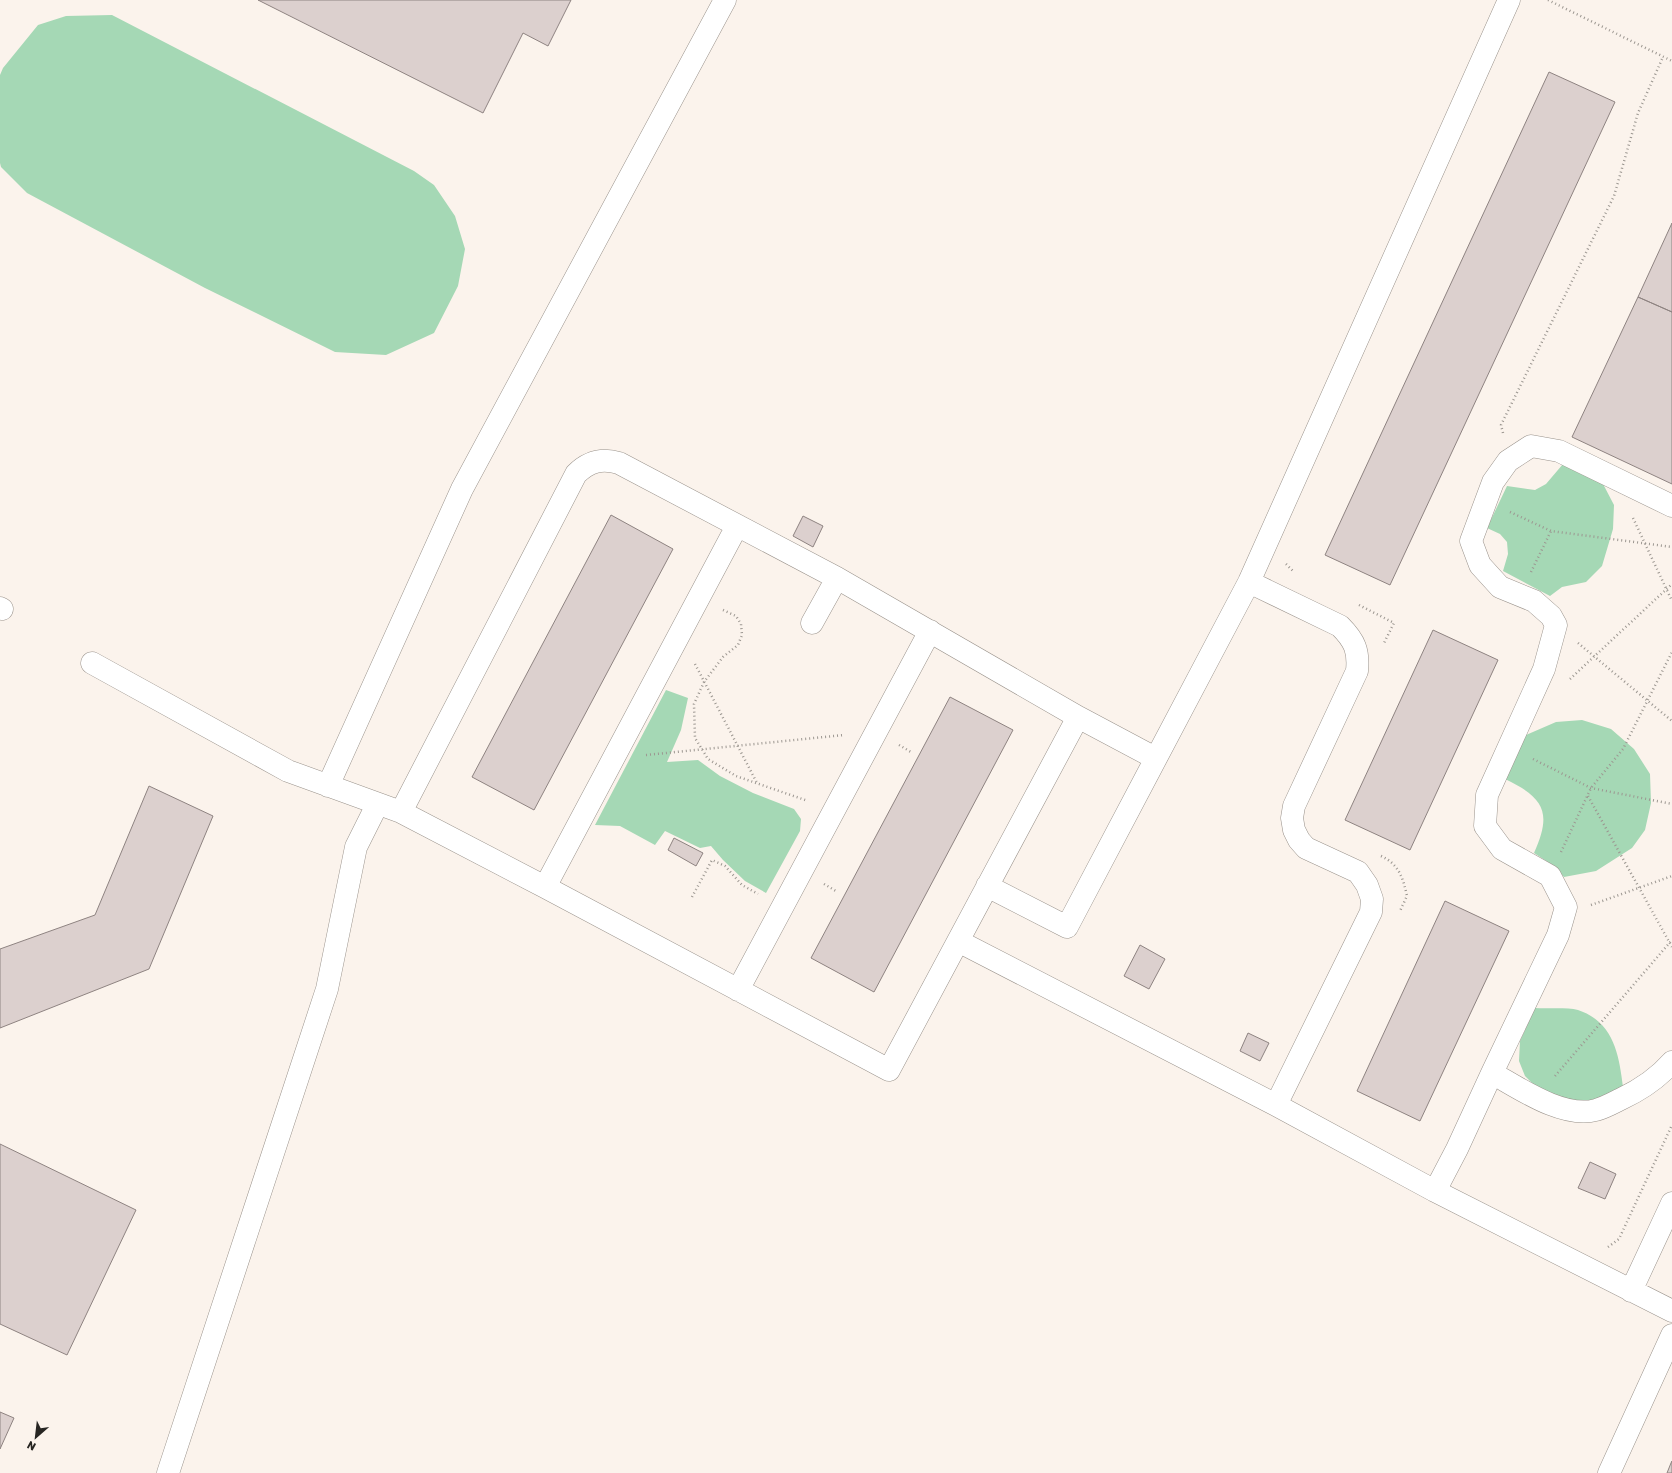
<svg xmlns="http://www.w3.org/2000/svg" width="1672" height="1473" font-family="Rubik,sans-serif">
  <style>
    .green { fill: #a5d8b5 }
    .building { fill: #dcd0ce; stroke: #8e8381 }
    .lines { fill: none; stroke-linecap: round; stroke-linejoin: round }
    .minor-casing { stroke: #9a938c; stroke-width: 23 }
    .path { stroke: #9c9791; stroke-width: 2.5; stroke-dasharray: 1 3; stroke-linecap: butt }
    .minor { stroke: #fff; stroke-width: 22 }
  </style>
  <rect width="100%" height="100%" fill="#fbf3ec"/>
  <!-- green -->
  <path class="green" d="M112 15 414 171 434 185 455 216 465 249 458 286 434 333 386 355 335 352 205 288 27 193 1 167 0 163V75L3 68 38 25 66 16Z
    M1563 464 1602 482 1614 505 1613 529 1602 566 1586 582 1562 587 1550 596 1503 571 1508 554 1507 542 1500 534 1487 528 1507 486 1535 490 1546 484Z
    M666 690 688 698 681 730 667 762 698 760 720 776 753 793 794 809 801 819 800 831 766 893 745 881 723 860 711 846 700 848 665 831 655 845 620 826 595 825Z
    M1582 720 1611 729 1634 749 1650 774 1651 803 1645 830 1632 848 1596 871 1564 877 1554 866 1534 853C1552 813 1545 798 1505 779L1526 735 1556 722Z
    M1535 1008C1547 1009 1567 1007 1578 1010 1614 1022 1619 1055 1623 1087L1588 1105 1541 1092 1525 1076 1519 1061 1520 1041Z"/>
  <!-- building -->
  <path class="building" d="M258 0H571L548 46 523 33 483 113Z
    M1549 72 1615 102 1390 585 1325 555Z
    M1672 223V312L1638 297Z
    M1638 297 1672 312V484L1572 437Z
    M611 515 673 549 534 810 472 777Z
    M803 516 823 526 813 547 793 536Z
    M1433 630 1498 660 1410 850 1345 820Z
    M950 697 1013 730 874 992 811 958Z
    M149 786 213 816 149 969 0 1028V949L95 915Z
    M674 838 703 853 696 866 668 850Z
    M1445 901 1509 931 1420 1121 1357 1091Z
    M1140 945 1165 959 1149 989 1124 976Z
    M1248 1033 1269 1043 1260 1061 1240 1051Z
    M0 1144 136 1210 67 1355 0 1324Z
    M1590 1162 1616 1174 1605 1199 1578 1188Z
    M0 1412 14 1418 0 1449Z
    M1672 1461V1473H1667L1671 1463Z"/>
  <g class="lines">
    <defs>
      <path id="minor" d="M1249 582 1340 626C1355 641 1359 651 1357 671L1294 806 1292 818 1294 830 1299 840 1306 848 1358 872 1367 885 1372 899 1371 912 1276 1105
        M0 608 2 609
        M812 623 837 578
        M92 663 288 771 401 812 545 887 889 1070 1078 717 837 578 619 463C602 458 589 461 576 474L401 812
        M1078 717 1155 758
        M328 786 462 489 725 0
        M987 886 1067 927 1249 582 1509 0
        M545 887 737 526
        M958 941 1276 1105 1435 1191 1672 1311
        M738 990 930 631
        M1492 1073C1519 1088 1563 1119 1596 1110 1604 1108 1613 1103 1621 1099 1640 1090 1658 1078 1672 1062
        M1435 1191 1457 1149 1492 1073 1558 935 1566 907 1550 876 1502 849 1485 826 1487 795 1544 669 1556 625 1551 616 1534 601 1500 587 1480 565 1471 541 1493 482 1508 461 1531 446 1559 451 1672 506
        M1631 1291 1672 1203
        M168 1473 327 989 356 847 377 805
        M1609 1473 1672 1335"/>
    </defs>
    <!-- minor casing -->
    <use href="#minor" class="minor-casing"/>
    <!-- path -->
    <path class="path" d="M1548 0 1672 61
      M1503 433 1501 425 1614 196 1638 113 1663 57
      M1510 512 1551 531 1672 547
      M1633 518 1672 601
      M1286 564 1294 572
      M1531 572 1551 531
      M1359 605 1394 623 1383 645
      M723 610 736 616 741 624 742 635 738 645 723 657 704 682 694 704 695 738 708 759 736 776 808 801
      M1578 643 1672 721
      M695 664 757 783
      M1570 679 1672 584
      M899 745 911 752
      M646 755 844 735
      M1533 759 1591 788 1672 804
      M1588 796 1672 947
      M1561 852 1591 788 1623 749 1672 652
      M1381 856C1399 864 1403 878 1407 896L1400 911
      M824 884 836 891
      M692 897 712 860 725 866 742 885 758 894
      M1591 905 1672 876
      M1555 1076 1672 940
      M1608 1247 1619 1239 1672 1125"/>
    <!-- minor -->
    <use href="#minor" class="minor"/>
  </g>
  <!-- north arrow -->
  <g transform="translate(36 1437) rotate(208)" stroke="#fbf3ec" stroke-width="3" paint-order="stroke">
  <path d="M0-3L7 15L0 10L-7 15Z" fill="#272522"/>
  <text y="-6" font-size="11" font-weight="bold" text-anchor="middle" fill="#272522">N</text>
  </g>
</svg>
